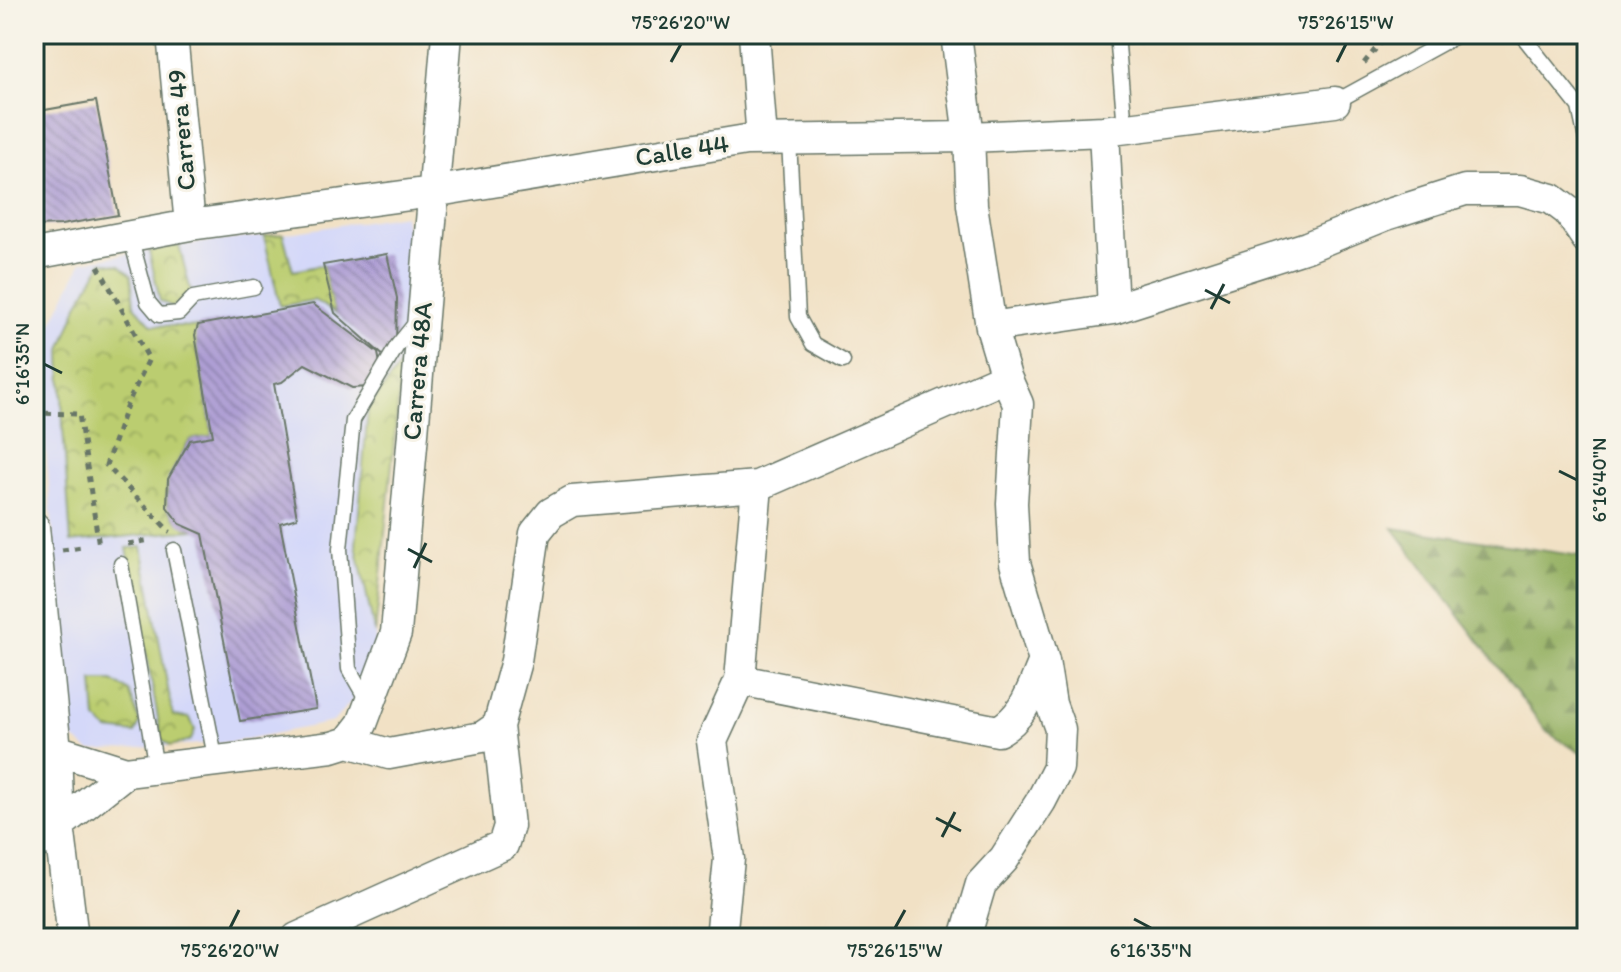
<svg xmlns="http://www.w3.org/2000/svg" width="1621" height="972" font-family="Itim,sans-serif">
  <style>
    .built { fill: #d4d8f9 }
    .forest { fill: url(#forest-firs); stroke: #5a764b; stroke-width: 2 }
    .park { fill: url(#park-crowns); stroke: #6d8552; stroke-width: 2 }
    .building { fill: url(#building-back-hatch) }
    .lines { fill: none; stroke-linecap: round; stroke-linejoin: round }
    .service-casing { stroke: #687667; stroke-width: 17 }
    .minor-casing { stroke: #687667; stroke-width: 33 }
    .path { stroke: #687667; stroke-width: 5; stroke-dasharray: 6 6; stroke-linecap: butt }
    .service { stroke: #fff; stroke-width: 14 }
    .minor { stroke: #fff; stroke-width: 30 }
    .ticks { fill: none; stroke: #1f3d34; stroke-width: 3 }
    .labels { text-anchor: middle; stroke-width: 6; stroke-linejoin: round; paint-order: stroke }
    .street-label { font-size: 26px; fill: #1f3d34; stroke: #f7f3e8 }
    .neatline { fill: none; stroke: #1f3d34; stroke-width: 3 }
    .ticks-label { font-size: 20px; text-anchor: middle; fill: #1f3d34 }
  </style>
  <defs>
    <pattern id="forest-firs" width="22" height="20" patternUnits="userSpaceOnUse" patternTransform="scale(2)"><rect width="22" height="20" fill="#94b062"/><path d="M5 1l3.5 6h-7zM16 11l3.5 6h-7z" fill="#789052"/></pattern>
    <pattern id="park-crowns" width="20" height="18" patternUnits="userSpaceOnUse" patternTransform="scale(2)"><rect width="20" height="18" fill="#bbcd70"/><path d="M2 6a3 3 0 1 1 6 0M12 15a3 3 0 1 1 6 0" fill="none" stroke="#97a85d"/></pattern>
    <pattern id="building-back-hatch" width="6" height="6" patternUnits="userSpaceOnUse" patternTransform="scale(2)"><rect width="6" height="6" fill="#ae9ed4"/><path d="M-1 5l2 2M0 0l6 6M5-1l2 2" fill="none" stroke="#8d82ad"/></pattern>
  </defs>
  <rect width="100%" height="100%" fill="#f7f3e8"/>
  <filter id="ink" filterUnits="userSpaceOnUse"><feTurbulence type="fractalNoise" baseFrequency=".0125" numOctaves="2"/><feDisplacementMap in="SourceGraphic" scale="16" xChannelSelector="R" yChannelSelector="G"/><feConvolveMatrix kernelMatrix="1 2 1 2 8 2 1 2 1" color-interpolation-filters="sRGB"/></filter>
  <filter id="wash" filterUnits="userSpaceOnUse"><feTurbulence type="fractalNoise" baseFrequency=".006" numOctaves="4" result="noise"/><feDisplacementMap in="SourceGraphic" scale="32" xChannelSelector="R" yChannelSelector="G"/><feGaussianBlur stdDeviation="1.8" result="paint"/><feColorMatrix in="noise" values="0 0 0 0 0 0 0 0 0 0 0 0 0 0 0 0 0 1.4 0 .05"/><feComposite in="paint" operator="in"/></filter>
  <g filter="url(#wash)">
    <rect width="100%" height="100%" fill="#f1e1c5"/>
    <!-- built -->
    <path class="built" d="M404 215 412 270 371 679 333 722 232 742 90 751 73 738 68 719 38 351 82 262 179 245 283 234Z"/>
    <!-- forest -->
    <path class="forest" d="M1393 528 1587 557V757L1547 732Z"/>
    <!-- park -->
    <path class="park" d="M283 234 293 271 323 265 335 313 314 300 280 306 264 236Z
      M179 245 191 292 173 307 160 301 149 251Z
      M102 262 120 265 131 275 134 305 152 325 197 327V345L213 436 190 440C172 471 146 509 193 530L71 542 63 429 61 350 79 303Z
      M402 362 375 634 356 545 368 409Z
      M142 547 173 716 190 718 195 730 191 740 171 746 162 740 127 548Z
      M93 681H112L129 691 140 723 135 733 108 730 96 719Z"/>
    <g id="blocks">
      <!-- building -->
      <path class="building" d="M34 96 39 111 96 101 118 215 61 225 34 226Z
        M387 254 397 298 396 345 387 359 335 313 323 265Z
        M313 304 378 353 381 369 368 387 352 388 305 364 282 382 274 384 297 518 280 523 316 709 240 721 203 534 180 524 167 507 168 479 190 440 213 436 195 335 198 325Z"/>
    </g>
  </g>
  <g filter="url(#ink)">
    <use href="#blocks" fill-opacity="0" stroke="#687667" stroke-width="2"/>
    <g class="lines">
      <defs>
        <path id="service" d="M1117 34 1125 128
          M1521 34 1579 107 1587 144
          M1335 102 1459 34
          M789 140 798 317 813 344 843 361
          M130 236 148 302 159 315 179 313 193 298 254 287
          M174 550 216 762
          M121 564 156 768
          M368 702 349 669 340 549 353 420 397 346 418 320"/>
        <path id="minor" d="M172 34 190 225
          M754 34 762 140
          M956 34 969 137 972 205 991 327 1006 377 1018 404 1012 503 1015 563 1044 661 1051 704 1060 729 1058 768 1041 801 1004 859 981 884 965 938
          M1104 131 1113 309
          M34 254 190 225 432 192 746 140 969 137 1104 131 1335 102
          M991 327 1113 309 1307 247 1386 215 1465 190H1520L1552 199 1568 211 1587 239
          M34 527 56 750 59 825 73 938
          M740 680 998 731C1025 717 1032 688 1044 661
          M348 742 389 754 482 737 498 726
          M56 750 126 772 332 747 348 742 362 724 396 633 447 34
          M34 845 126 772
          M297 938 503 845 509 826 498 726 516 661 535 533 551 513 572 501 757 486 1006 377
          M721 938 729 859 712 741 740 680 757 486"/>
      </defs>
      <!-- service casing -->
      <use href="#service" class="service-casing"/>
      <!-- minor casing -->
      <use href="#minor" class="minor-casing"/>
      <!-- path -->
      <path class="path" d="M1364 63 1388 34
        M98 266 149 359 127 405 106 465 170 532
        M34 413 79 414 99 546
        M128 544 150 540
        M62 550 82 547"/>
      <!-- service -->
      <use href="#service" class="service"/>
      <!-- minor -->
      <use href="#minor" class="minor"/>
    </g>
  </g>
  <!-- ticks -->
  <path class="ticks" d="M671 62 681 44M1337 62 1346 44M1205 290 1230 303M1211 309 1224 284M44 364 62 373M1559 471 1577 480M408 549 432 562M414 568 426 543M936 818 961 831M942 837 955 812M1134 919 1151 928M230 928 239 910M895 928 905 910"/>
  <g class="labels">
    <!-- street labels -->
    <g class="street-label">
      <text transform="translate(181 130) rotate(-95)" y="9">Carrera 49</text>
      <text transform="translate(682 150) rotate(-9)" y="9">Calle 44</text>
      <text transform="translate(417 371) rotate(-85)" y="9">Carrera 48A</text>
    </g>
  </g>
  <!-- margin -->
  <rect width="1621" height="972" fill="none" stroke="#f7f3e8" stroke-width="88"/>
  <rect x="44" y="44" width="1533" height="884" class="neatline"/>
  <g class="ticks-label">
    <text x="681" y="29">75°26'20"W</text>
    <text x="1346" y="29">75°26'15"W</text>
    <text transform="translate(22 364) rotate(-90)" y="7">6°16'35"N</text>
    <text transform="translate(1599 480) rotate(-90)" y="7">6°16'40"N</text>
    <text x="230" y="957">75°26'20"W</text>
    <text x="895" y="957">75°26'15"W</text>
    <text x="1151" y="957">6°16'35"N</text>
  </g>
</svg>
